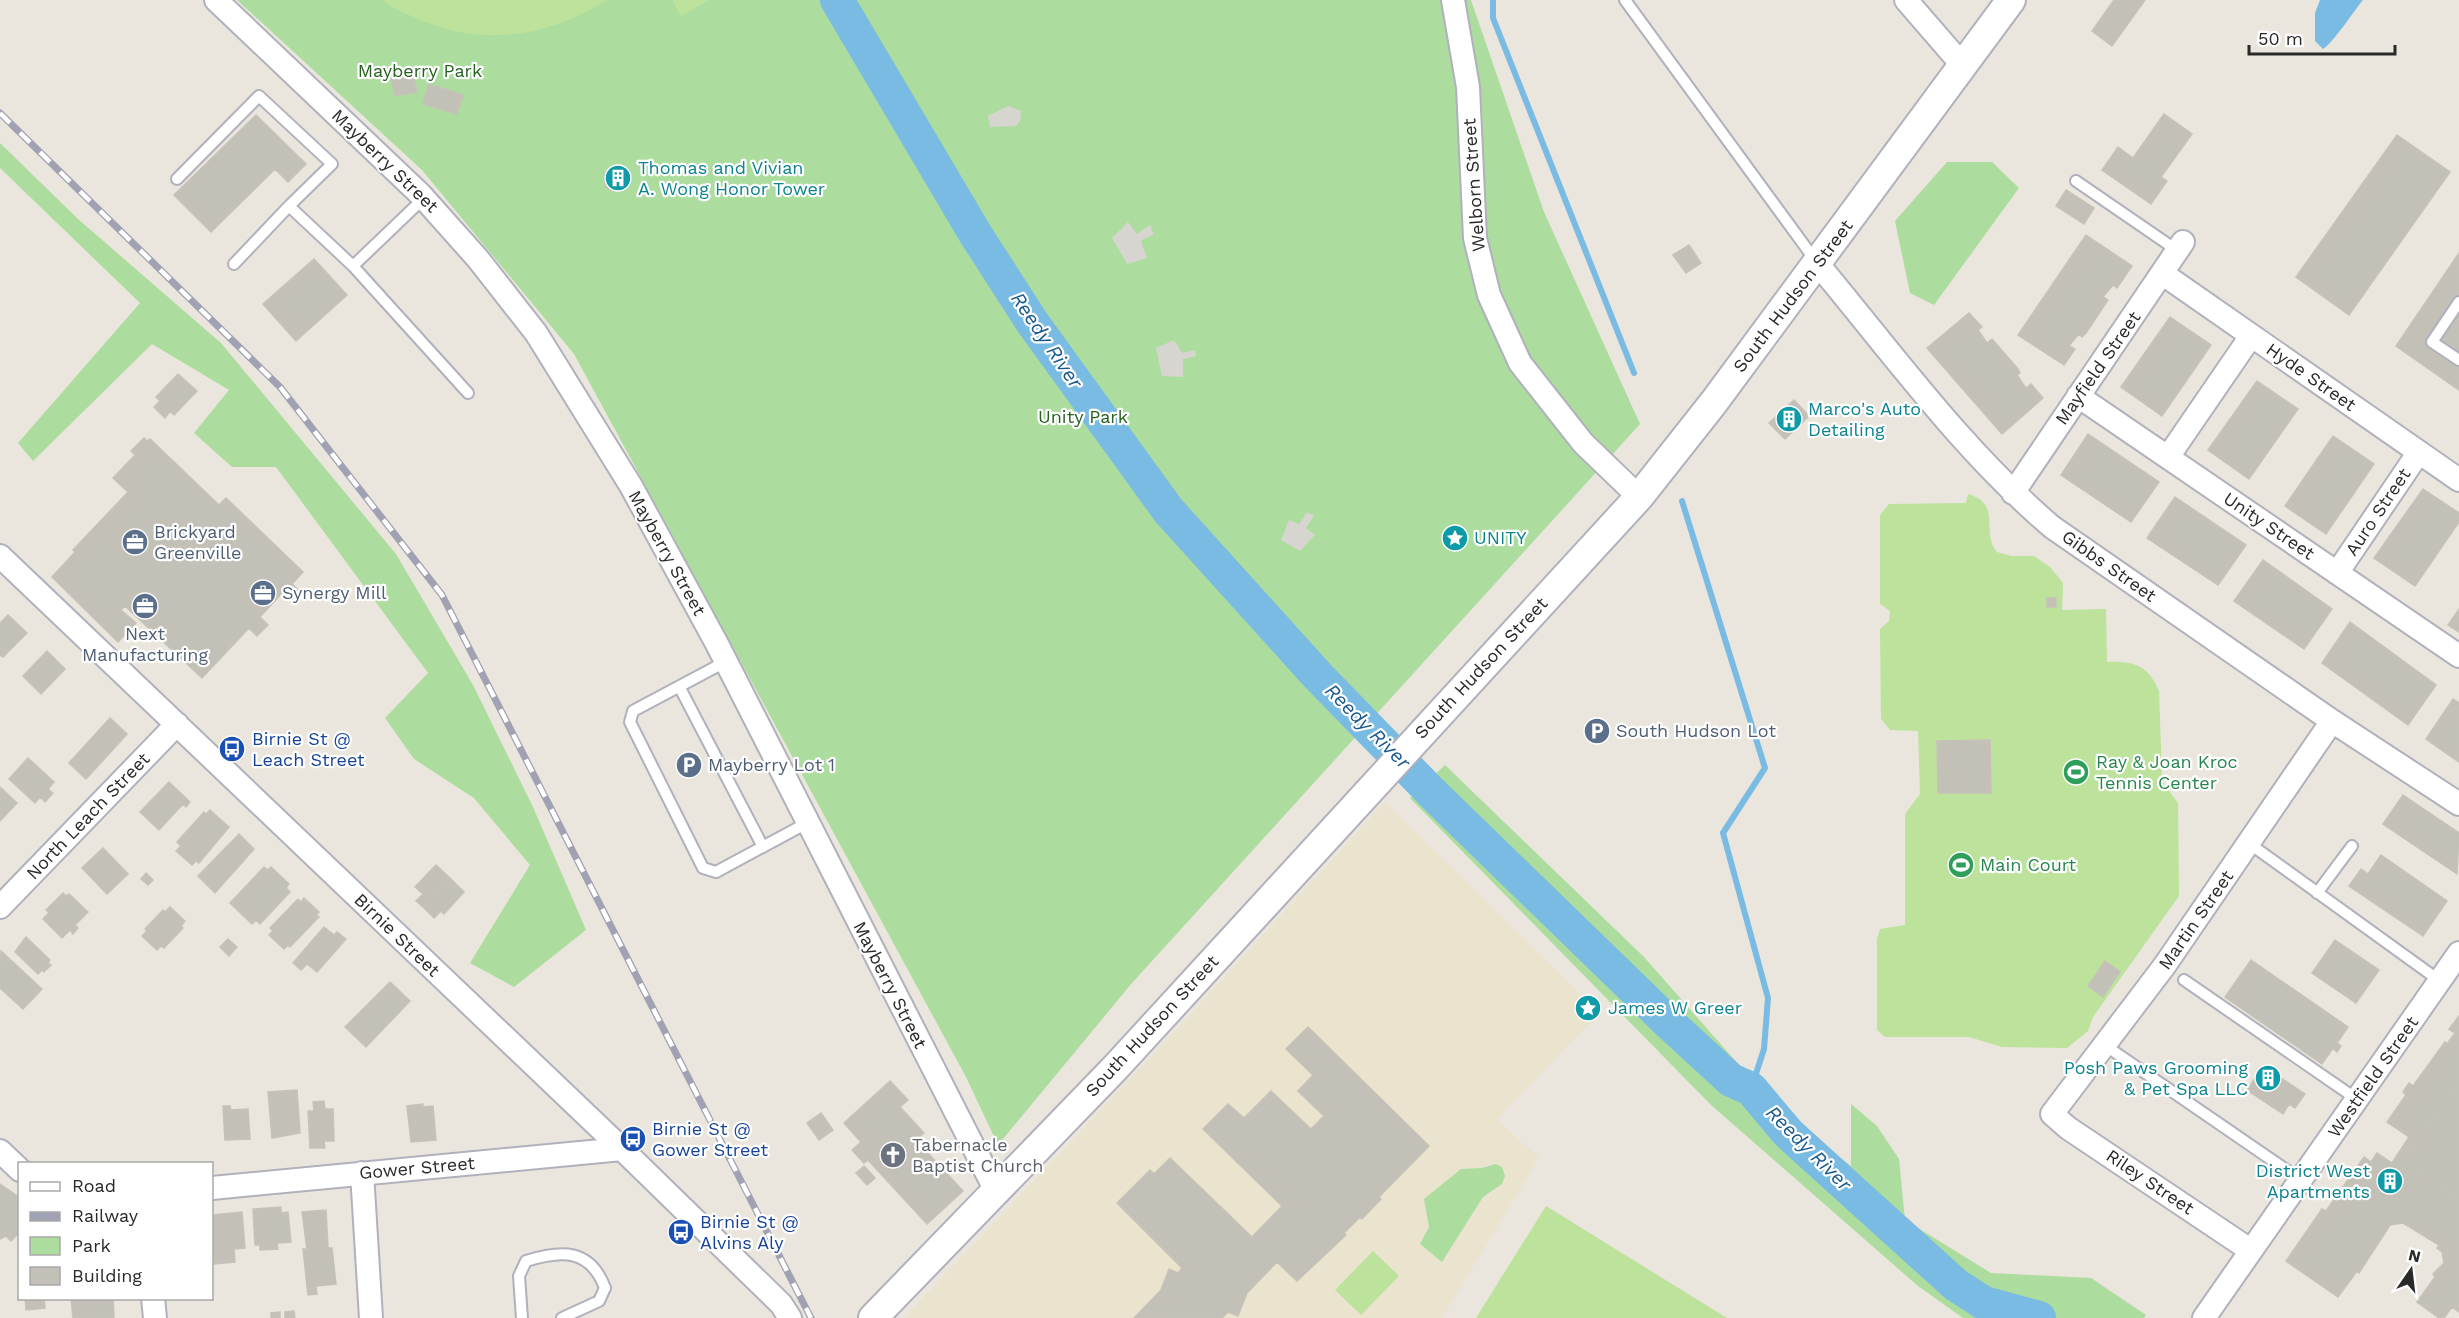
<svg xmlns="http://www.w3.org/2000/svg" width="2459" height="1318" font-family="'Work Sans',sans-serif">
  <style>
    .education { fill: #eae4ce }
    .green { fill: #acdc9e }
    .pitch { fill: #bce29b; fill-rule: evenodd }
    .plaza { fill: #d7d5cf }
    .water { fill: #79bbe3 }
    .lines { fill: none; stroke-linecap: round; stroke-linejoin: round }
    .stream { stroke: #79bbe3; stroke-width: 6 }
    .river { stroke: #79bbe3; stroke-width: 34 }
    .building { fill: #c3c0b8; stroke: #c5c2b7; stroke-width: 1.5 }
    .service-casing { stroke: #b0b1bc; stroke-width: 14 }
    .minor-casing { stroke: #b0b1bc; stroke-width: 26 }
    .tertiary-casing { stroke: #b0b1bc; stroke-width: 32 }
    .service { stroke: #fff; stroke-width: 10 }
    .minor { stroke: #fff; stroke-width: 22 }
    .tertiary { stroke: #fff; stroke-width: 28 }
    .rail-casing { stroke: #a0a1b2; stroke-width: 7 }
    .rail { stroke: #fff; stroke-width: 4.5; stroke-dasharray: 14; stroke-linecap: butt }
    .labels { text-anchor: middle; stroke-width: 4.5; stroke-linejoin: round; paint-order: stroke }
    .park-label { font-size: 18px; fill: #276020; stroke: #fff }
    .street-label { font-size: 18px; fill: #292929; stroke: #fff }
    .culture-label { font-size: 18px; fill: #0d838f; stroke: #fff; text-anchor: start }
    .service-label { font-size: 18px; fill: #4e5e75; stroke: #fff; text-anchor: start }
    .transit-label { font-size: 18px; fill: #164399; stroke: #fff; text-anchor: start }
    .leisure-label { font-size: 18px; fill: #27864d; stroke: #fff; text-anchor: start }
    .worship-label { font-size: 18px; fill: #5b616d; stroke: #fff; text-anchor: start }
    .water-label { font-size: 20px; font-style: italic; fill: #1a598d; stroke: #fff }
  </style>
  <rect width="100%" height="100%" fill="#eae6dd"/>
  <!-- education -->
  <path class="education" d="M1385 802 1600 1013 1497 1119 1539 1158 1442 1318H904L1167 1040Z"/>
  <!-- green -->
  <path class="green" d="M237 0H1471L1544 212 1640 424 1132 983 998 1145 966 1077 574 354 422 170Z
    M0 143 78 219 221 343 396 554 473 685 533 807 586 930 514 987 470 963 530 865 474 798 414 759 385 718 428 673 276 467H232L194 433 229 390 152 344 33 461 18 443 140 303 0 168Z
    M1947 162H1992L2019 188 1934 305 1910 293 1895 221Z
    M1445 765 1644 957 1777 1108 1851 1166V1104L1877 1126 1899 1159 1905 1220 1991 1273 2091 1278 2146 1315 2144 1318H1963L1918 1286 1711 1105 1410 798Z
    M1496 1164 1502 1167 1505 1176 1502 1184 1483 1197 1442 1262 1420 1244 1429 1227 1424 1199 1461 1169 1482 1168Z"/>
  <!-- pitch -->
  <path class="pitch" d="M383 0H607C551 36 486 47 423 21 409 15 394 10 383 0Z
    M672 0H709L681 16Z
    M1968 494C2003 504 1980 532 1997 552L2011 556H2034L2050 567 2063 583 2062 610 2106 609 2107 662C2134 661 2148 665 2159 691L2162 775 2164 784 2178 803 2179 896 2093 1017 2088 1031 2067 1048 2002 1047 1969 1037H1885L1877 1030V939L1880 929 1905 925V814L1920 794 1918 731 1890 730 1881 719 1880 629 1889 621 1890 611 1880 604V515L1889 504 1966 503ZM1990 740 1991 792 1938 793 1937 741ZM2105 962 2120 972 2103 997 2088 986Z
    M1546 1206 1727 1318H1476Z
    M1373 1251 1399 1276 1361 1315 1335 1290Z"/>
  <!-- plaza -->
  <path class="plaza" d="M1008 106 1021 111 1020 121 1016 126 990 127 988 116Z
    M1128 222 1137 234 1150 225 1154 234 1141 241 1147 258 1127 264 1112 238Z
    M1174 340 1182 353 1195 350 1196 356 1183 359V377L1162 376 1156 348Z
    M1307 512 1314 516 1306 528 1315 535 1300 551 1281 540 1289 520 1299 524Z"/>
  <!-- water -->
  <path class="water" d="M2320 0H2363C2353 12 2334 42 2323 49L2315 41V13Z"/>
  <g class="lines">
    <!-- stream -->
    <path class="stream" d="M1493 0V18L1634 373
      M1682 501 1765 768 1723 833 1768 998 1764 1049 1751 1089"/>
    <!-- river -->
    <path class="river" d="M837 0 976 235 1032 322 1168 510 1318 676 1432 793 1669 1023 1731 1080 1751 1089 1788 1133 1956 1285 1984 1303 2039 1318"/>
  </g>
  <!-- building -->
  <path class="building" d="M2114 0H2145L2112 46 2092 31Z
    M412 68 417 92 395 96 390 73Z
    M429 84 463 95 457 114 423 104Z
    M2164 114 2192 134 2161 177 2167 181 2151 204 2102 170 2118 147 2133 158Z
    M256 115 306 164 288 182 275 169 211 232 174 195Z
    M2397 135 2450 172 2349 315 2296 277Z
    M616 165 628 169 631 183 619 192 606 188 604 173Z
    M2066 190 2094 208 2084 224 2056 206Z
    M2086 235 2132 266 2117 288 2113 285 2103 297 2108 300 2086 333 2082 337 2079 334 2072 342 2069 346 2075 349 2064 365 2018 335Z
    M1689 245 1701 263 1686 273 1673 255Z
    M2459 253V390L2396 346Z
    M314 259 347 295 296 341 263 304Z
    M1969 313 1982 327 1978 330 1987 343 1992 339 2018 369 2020 373 2017 375 2023 384 2026 388 2031 384 2043 398 2002 434 1927 348Z
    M2170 317 2211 345 2162 416 2121 387Z
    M178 374 197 391 174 415 170 411 165 418 154 407 160 401 156 397Z
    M2257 381 2298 409 2249 479 2208 450Z
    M1794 400 1809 416 1785 439 1769 423Z
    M2088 434 2159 482 2131 522 2061 475Z
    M2333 436 2374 464 2326 534 2285 506Z
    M144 438 147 441 150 439 219 505 226 498 303 572 292 584 301 592 293 601 283 592 260 617 268 625 257 636 249 628 202 678 125 606 121 610 136 623 118 642 52 577 75 552 73 550 128 492 113 478 135 455 131 451Z
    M2423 489 2459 513V522L2415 586 2374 558Z
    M2175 497 2246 545 2218 585 2147 538Z
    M2263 560 2332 609 2304 649 2234 601Z
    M2047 598H2056V607H2047Z
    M2459 609V632L2448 625Z
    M8 615 27 633 3 657 0 655V623Z
    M2350 622 2436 685 2408 725 2322 663Z
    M47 651 65 669 41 694 23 676Z
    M2453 699 2459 703V762L2426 739Z
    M110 718 127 734 86 779 69 763Z
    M1990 740 1991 793H1938L1937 741Z
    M28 758 54 782 48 789 53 793 45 802 40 797 35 803 9 779Z
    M169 782 190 802 186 807 183 804 159 830 140 812Z
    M0 787 17 803 0 821Z
    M2403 795 2459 833 2457 874 2383 824Z
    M210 810 229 827 199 863 196 861 192 865 176 851 181 846 177 842 204 812 206 814Z
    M239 834 254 849 215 893 198 876Z
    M103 848 128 874 107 894 82 868Z
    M2381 855 2447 901 2423 936 2349 886 2361 869 2368 874Z
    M436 865 450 878 423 907 416 901 423 894 415 887Z
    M264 867 268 870 271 867 289 884 286 888 290 892 260 924 256 920 252 924 230 903Z
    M146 873 153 880 148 885 141 879Z
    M450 878 464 892 444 914 441 911 434 918 423 907Z
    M63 893 66 896 69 894 88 912 75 925 78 928 73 934 70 930 62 938 43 919 49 913 46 910Z
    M304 898 319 912 316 915 319 917 290 947 288 945 284 949 269 935 273 931 270 928 298 899 301 902Z
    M170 907 185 921 181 926 183 928 164 948 161 946 157 950 142 936 147 931 145 929 163 910 165 912Z
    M324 927 334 935 337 932 346 939 317 972 307 964 301 970 293 963Z
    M26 937 50 960 48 963 51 965 44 972 42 970 38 974 15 952Z
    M228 939 237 947 229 956 220 947Z
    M2335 940 2379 970 2356 1003 2312 973Z
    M1 951 42 989 23 1009 0 988Z
    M2251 960 2348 1027 2337 1043 2341 1046 2337 1052 2333 1048 2322 1064 2225 997Z
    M2105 961 2120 972 2103 997 2088 986Z
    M390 982 410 1001 366 1047 345 1027Z
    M2459 1016V1083L2403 1160 2459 1199V1312L2452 1307 2444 1318H2439L2417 1302 2435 1277 2433 1274 2444 1263 2442 1252 2437 1248 2439 1245 2403 1223 2390 1225 2359 1273 2357 1271 2338 1297 2286 1261 2322 1209 2326 1211 2364 1157 2371 1162 2377 1153 2392 1163 2409 1137 2387 1122 2406 1095 2403 1092 2409 1083 2413 1086 2445 1042 2447 1044 2455 1033 2449 1029Z
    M1308 1027 1429 1146 1379 1197 1381 1199 1362 1219 1360 1217 1344 1233 1346 1235 1297 1281 1277 1262 1247 1293 1238 1316 1228 1312 1222 1318H1134L1161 1290 1169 1269 1178 1273 1182 1268 1117 1203 1150 1170 1154 1174 1170 1158 1252 1237 1282 1206 1203 1129 1228 1104 1244 1118 1271 1091 1311 1129 1324 1116 1298 1091 1313 1075 1286 1049Z
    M2263 1066 2305 1094 2295 1108 2289 1104 2283 1114 2247 1090Z
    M890 1081 908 1100 900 1107 924 1133 916 1140 963 1191 927 1224 868 1160 864 1163 852 1150 861 1142 844 1123Z
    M2459 1083V1199L2403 1160Z
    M297 1090 300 1133 272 1138 268 1092Z
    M324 1101 325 1109H333L334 1141H324L325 1148H310L308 1111H314L313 1102Z
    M423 1104V1107L433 1106 436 1140 411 1142 407 1106Z
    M223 1106H230L231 1110 248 1109 250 1139 225 1140Z
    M821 1113 833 1130 819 1140 807 1123Z
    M864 1166 875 1178 867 1185 856 1173Z
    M0 1184 20 1198V1232L11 1241 6 1236 0 1239Z
    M281 1207V1213L288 1212 291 1242 277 1243 278 1249 260 1250V1245H255L253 1209Z
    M326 1210 328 1248H332L336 1284 316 1286 317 1294 308 1295 303 1249H307L302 1212Z
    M242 1212 245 1248 234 1249 235 1262 214 1264 212 1215Z
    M25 1298H44L45 1308 26 1310Z
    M71 1298H113L114 1318H73Z
    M294 1311 295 1318H285V1312Z
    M280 1312V1318H271V1313Z"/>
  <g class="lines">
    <defs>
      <path id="service" d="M1625 0 1815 260
        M177 179 259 96 332 164 289 206 353 266 424 198
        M2076 181 2178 251
        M234 264 289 206
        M353 266 468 393
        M2459 302 2432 342 2459 360
        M725 662 633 711 630 722 703 868 716 872 807 823
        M680 688 763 847
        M2250 844 2440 981
        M2317 893 2352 846
        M2184 980 2358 1100
        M2106 1046 2301 1180
        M522 1318 519 1276 526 1261C561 1250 590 1248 605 1288L599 1301 562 1318"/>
      <path id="minor" d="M216 0 421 195 478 259 536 333 631 486 717 644 997 1193
        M1453 0 1468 87 1475 238 1489 295 1520 363 1583 443 1639 497
        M1906 0 1964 67
        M1817 263C1893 354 1962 450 2052 527L2332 721 2459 804
        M2163 274 2459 480
        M2078 396 2459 656
        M2168 457 2251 336
        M2013 493 2183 242
        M0 556 622 1149 781 1304 790 1318
        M2337 573 2419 452
        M0 907 177 724
        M0 1151 20 1170
        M362 1173 371 1318
        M212 1188 622 1149
        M2250 1250 2068 1128 2052 1114 2165 965 2332 721
        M153 1298 155 1318
        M2204 1318 2459 953"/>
      <path id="tertiary" d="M873 1318 1115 1068 1639 497 1714 402 2011 0"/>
    </defs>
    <!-- service casing -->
    <use href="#service" class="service-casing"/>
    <!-- minor casing -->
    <use href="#minor" class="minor-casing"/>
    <!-- tertiary casing -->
    <use href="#tertiary" class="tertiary-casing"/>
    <!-- service -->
    <use href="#service" class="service"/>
    <!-- minor -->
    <use href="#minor" class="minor"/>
    <!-- tertiary -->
    <use href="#tertiary" class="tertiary"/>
    <defs>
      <path id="rail" d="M0 113 280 387 442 595 811 1318"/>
    </defs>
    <!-- rail casing -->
    <use href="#rail" class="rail-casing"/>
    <!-- rail -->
    <use href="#rail" class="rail"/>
  </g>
  <!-- icons -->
  <defs>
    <symbol id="building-disc" viewBox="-11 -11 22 22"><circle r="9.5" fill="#0f9aa8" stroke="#fff"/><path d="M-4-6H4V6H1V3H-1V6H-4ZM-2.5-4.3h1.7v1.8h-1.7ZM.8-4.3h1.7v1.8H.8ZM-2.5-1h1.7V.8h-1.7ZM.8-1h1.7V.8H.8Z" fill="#fff"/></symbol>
    <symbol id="sight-disc" viewBox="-11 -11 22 22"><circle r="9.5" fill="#0f9aa8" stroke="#fff"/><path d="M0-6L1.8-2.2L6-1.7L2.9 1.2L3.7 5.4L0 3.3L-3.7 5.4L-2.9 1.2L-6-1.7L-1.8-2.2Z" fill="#fff"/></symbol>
    <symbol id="office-disc" viewBox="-11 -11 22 22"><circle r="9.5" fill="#5c6f8a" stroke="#fff"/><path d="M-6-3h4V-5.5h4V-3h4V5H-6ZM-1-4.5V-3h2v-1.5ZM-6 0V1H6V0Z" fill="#fff"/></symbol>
    <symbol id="parking-disc" viewBox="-11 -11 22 22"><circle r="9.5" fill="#5c6f8a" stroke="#fff"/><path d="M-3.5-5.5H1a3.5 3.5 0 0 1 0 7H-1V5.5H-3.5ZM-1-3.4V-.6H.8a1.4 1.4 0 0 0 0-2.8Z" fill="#fff"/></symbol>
    <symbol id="bus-disc" viewBox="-11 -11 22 22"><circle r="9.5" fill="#1a4fb4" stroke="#fff"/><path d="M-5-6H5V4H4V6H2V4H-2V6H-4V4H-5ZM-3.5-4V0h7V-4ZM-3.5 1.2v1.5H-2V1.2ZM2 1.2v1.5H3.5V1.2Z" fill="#fff"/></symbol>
    <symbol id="stadium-disc" viewBox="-11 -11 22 22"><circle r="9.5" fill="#2e9e5b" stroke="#fff"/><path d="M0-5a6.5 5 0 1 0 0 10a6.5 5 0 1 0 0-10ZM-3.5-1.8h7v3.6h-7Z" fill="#fff"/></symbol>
    <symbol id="church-disc" viewBox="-11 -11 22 22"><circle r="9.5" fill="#6b7280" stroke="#fff"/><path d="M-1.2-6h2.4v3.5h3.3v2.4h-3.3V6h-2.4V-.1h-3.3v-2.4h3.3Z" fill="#fff"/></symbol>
  </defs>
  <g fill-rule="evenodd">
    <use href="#building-disc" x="603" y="163" width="30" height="30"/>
    <use href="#building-disc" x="1774" y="404" width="30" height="30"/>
    <use href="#sight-disc" x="1440" y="523" width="30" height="30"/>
    <use href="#office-disc" x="120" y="527" width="30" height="30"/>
    <use href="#office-disc" x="248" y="578" width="30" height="30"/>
    <use href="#office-disc" x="130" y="591" width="30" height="30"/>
    <use href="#parking-disc" x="1582" y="716" width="30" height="30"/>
    <use href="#bus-disc" x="217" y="734" width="30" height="30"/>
    <use href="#parking-disc" x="674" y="750" width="30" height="30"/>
    <use href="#stadium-disc" x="2061" y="757" width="30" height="30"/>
    <use href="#stadium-disc" x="1946" y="850" width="30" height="30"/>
    <use href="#sight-disc" x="1573" y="993" width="30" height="30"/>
    <use href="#building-disc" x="2253" y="1063" width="30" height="30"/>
    <use href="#bus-disc" x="618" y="1124" width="30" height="30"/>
    <use href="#church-disc" x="878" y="1140" width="30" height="30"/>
    <use href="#building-disc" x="2375" y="1166" width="30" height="30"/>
    <use href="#bus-disc" x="666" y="1217" width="30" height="30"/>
  </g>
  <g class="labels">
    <!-- park labels -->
    <g class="park-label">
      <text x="420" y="77">Mayberry Park</text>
      <text x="1083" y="423">Unity Park</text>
    </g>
    <!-- street labels -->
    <g class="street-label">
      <text transform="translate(385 161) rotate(44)" y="6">Mayberry Street</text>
      <text transform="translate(1474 185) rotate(-94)" y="6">Welborn Street</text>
      <text transform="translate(1793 296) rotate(-53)" y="6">South Hudson Street</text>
      <text transform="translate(2098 368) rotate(-55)" y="6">Mayfield Street</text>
      <text transform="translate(2311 377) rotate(35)" y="6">Hyde Street</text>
      <text transform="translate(2378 512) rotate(-56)" y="6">Auro Street</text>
      <text transform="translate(2269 526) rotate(34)" y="6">Unity Street</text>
      <text transform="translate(667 553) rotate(61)" y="6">Mayberry Street</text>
      <text transform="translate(2109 566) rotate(35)" y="6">Gibbs Street</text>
      <text transform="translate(1481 668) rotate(-47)" y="6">South Hudson Street</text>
      <text transform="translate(88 816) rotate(-46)" y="6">North Leach Street</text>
      <text transform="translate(2196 920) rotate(-55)" y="6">Martin Street</text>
      <text transform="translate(397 935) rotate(44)" y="6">Birnie Street</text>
      <text transform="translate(890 985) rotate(63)" y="6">Mayberry Street</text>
      <text transform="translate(1152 1026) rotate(-47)" y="6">South Hudson Street</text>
      <text transform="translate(2373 1077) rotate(-55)" y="6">Westfield Street</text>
      <text transform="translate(417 1168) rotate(-5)" y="6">Gower Street</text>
      <text transform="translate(2150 1182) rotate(34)" y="6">Riley Street</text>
    </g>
    <!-- culture labels -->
    <g class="culture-label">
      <text x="638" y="174">Thomas and Vivian<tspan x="638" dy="21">A. Wong Honor Tower</tspan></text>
      <text x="1808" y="415">Marco's Auto<tspan x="1808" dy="21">Detailing</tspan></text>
      <text x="1474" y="544">UNITY</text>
      <text x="1608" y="1014">James W Greer</text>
      <text x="2248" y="1074" text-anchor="end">Posh Paws Grooming<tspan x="2248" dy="21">&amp; Pet Spa LLC</tspan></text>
      <text x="2370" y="1177" text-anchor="end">District West<tspan x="2370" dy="21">Apartments</tspan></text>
    </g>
    <!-- service labels -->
    <g class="service-label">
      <text x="154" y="538">Brickyard<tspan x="154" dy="21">Greenville</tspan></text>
      <text x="282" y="599">Synergy Mill</text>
      <text x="145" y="640" text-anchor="middle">Next<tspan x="145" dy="21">Manufacturing</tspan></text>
      <text x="1616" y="737">South Hudson Lot</text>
      <text x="708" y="771">Mayberry Lot 1</text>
    </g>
    <!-- transit labels -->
    <g class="transit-label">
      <text x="252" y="745">Birnie St @<tspan x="252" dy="21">Leach Street</tspan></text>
      <text x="652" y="1135">Birnie St @<tspan x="652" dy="21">Gower Street</tspan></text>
      <text x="700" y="1228">Birnie St @<tspan x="700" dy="21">Alvins Aly</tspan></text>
    </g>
    <!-- leisure labels -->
    <g class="leisure-label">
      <text x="2096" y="768">Ray &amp; Joan Kroc<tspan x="2096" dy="21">Tennis Center</tspan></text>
      <text x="1980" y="871">Main Court</text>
    </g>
    <!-- worship labels -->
    <g class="worship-label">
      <text x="912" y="1151">Tabernacle<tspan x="912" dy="21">Baptist Church</tspan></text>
    </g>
    <!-- water labels -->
    <g class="water-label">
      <text transform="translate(1047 340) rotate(56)" y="7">Reedy River</text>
      <text transform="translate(1368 726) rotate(45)" y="7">Reedy River</text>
      <text transform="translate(1809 1148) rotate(45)" y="7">Reedy River</text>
    </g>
  </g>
  <!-- legend -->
  <rect x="18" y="1162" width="195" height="138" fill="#ffffff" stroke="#a9a9a9" stroke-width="1.5"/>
  <rect x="30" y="1182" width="30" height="9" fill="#ffffff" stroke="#a9a9a9" stroke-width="1.5"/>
  <text x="72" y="1192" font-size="18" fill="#292929">Road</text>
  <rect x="30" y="1212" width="30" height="9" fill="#a0a1b2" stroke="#a9a9a9" stroke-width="1.5"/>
  <text x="72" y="1222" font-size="18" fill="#292929">Railway</text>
  <rect x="30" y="1237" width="30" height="18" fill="#acdc9e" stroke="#a9a9a9" stroke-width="1.5"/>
  <text x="72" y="1252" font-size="18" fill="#292929">Park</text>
  <rect x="30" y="1267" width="30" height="18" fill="#c3c0b8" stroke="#a9a9a9" stroke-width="1.5"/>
  <text x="72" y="1282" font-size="18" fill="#292929">Building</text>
  <!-- north arrow -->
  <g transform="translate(2411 1270) rotate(14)" stroke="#ffffff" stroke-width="4.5" paint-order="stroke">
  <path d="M0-4.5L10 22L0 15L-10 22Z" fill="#292929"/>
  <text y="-9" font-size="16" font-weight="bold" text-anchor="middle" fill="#292929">N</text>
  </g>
  <!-- scale -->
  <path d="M2249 45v9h146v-9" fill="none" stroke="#292929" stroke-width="3"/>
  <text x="2258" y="45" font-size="18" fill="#292929" stroke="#ffffff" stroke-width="4.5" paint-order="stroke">50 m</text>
</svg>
